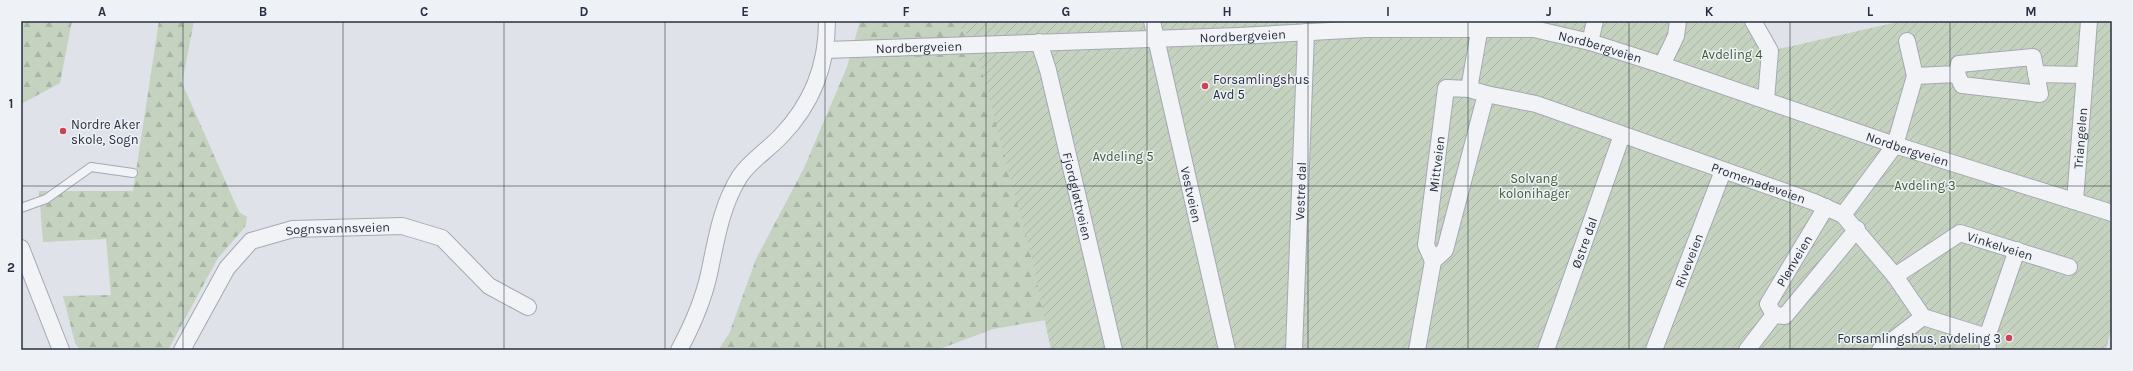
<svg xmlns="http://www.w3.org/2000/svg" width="2133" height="371" font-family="Karla,sans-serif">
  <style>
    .forest { fill: url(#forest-firs) }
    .garden { fill: url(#garden-furrows) }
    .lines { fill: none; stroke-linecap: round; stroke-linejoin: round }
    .service-casing { stroke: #a4a9b2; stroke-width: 10 }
    .minor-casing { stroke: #a4a9b2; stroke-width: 18 }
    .service { stroke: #f1f3f7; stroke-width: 8 }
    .minor { stroke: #f1f3f7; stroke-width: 16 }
    .grid { fill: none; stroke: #273040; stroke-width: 1; stroke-opacity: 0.55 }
    .poi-dot { fill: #d04057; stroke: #eef1f6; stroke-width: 1.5 }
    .labels { text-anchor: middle; stroke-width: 3; stroke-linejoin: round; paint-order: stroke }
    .street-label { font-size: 13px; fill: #273040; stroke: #eef1f6 }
    .park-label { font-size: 13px; fill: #3c5c34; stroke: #eef1f6 }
    .poi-label { font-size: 13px; fill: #273040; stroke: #eef1f6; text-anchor: start }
    .neatline { fill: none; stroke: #273040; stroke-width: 1.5 }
    .grid-label { font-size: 13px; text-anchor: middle; font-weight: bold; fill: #273040 }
  </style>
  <defs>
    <pattern id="forest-firs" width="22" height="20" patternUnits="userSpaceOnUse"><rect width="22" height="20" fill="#c4d2bf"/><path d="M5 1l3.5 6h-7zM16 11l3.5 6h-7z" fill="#a8b5a5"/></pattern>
    <pattern id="garden-furrows" width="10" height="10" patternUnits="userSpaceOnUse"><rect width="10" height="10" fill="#c4d2bf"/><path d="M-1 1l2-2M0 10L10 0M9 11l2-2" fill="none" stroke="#a8b5a5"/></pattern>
  </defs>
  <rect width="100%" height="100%" fill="#dfe2e8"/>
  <!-- forest -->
  <path class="forest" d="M21 21H72L60 83 21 104Z
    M159 21H194L182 83 239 212 247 217 245 227 218 258 168 350H80L75 343 63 296 111 295 106 239 43 242 39 191H133Z
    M860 21H1044L1031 255 1046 320 993 329 937 350H718L729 334 756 259 804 168 847 67Z"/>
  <!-- garden -->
  <path class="garden" d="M955 21H1749L1770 51 1902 21H2112V326L2106 350H1051L1031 255 975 45Z"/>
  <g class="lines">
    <defs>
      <path id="service" d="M21 208 46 199 91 167 133 173"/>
      <g id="minor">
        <path id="s1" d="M1152 21 1227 350"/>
        <path d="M1753 21 1770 51 1766 100"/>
        <path d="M1907 41 1915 76"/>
        <path id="s2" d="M1039 42 1048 70 1114 350"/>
        <path d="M1590 42 1595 21"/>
        <path id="s3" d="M826 50 1239 36 1366 29H1534L1590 42 1662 65 1895 145 2112 213"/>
        <path d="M1662 65 1676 36 1678 21"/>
        <path d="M2036 74 2085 75"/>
        <path id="s4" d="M1486 94 1536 104 1814 202 1843 215 1895 276 1923 317 1987 337"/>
        <path id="s5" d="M2075 201 2089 21"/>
        <path d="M1843 215 1895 145 1915 76 1957 74 1962 85 2040 94 2033 57 1959 64 1957 74"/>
        <path d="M21 248 61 350"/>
        <path id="s6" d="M1433 261 1426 245 1446 88 1469 89"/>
        <path id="s7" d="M1895 276 1960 233 2069 267"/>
        <path id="s8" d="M1774 315 1768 304 1826 207"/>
        <path id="s9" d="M182 350 227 268 251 241 293 229 402 226 442 238 489 286 528 307"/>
        <path d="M679 350C692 326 703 301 709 274 716 241 721 206 740 176 751 160 768 150 781 136 812 104 827 65 827 21"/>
        <path id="s10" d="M1294 350 1306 32"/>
        <path d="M1417 350 1433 261 1445 250 1486 94 1469 89 1481 21"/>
        <path id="s11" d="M1546 350 1622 135"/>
        <path id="s12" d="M1654 350 1723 171"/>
        <path d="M1747 350 1774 315 1785 316 1857 229"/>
        <path d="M1880 350 1923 317"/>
        <path d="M1988 350 1987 337 2017 250"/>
      </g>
    </defs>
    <!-- service casing -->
    <use href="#service" class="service-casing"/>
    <!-- minor casing -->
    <use href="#minor" class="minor-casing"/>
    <!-- service -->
    <use href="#service" class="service"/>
    <!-- minor -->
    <use href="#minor" class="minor"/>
  </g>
  <!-- grid -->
  <path class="grid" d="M183 21V350M343 21V350M504 21V350M665 21V350M825 21V350M986 21V350M1147 21V350M1308 21V350M1468 21V350M1629 21V350M1790 21V350M1950 21V350M21 186H2112"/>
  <!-- markers -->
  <g class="poi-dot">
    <circle cx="1205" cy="86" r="4"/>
    <circle cx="63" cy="131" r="4"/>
    <circle cx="2009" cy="338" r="4"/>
  </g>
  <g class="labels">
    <!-- street labels -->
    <g class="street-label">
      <text dy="5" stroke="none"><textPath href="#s3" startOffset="417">Nordbergveien</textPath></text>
      <text dy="5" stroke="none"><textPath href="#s3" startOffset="93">Nordbergveien</textPath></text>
      <text dy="5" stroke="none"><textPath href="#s3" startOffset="777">Nordbergveien</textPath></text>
      <text dy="5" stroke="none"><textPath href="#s5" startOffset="63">Triangelen</textPath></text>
      <text dy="5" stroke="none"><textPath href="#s3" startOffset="1101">Nordbergveien</textPath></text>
      <text dy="5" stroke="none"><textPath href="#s6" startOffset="99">Mittveien</textPath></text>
      <text dy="5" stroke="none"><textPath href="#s4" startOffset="287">Promenadeveien</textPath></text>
      <text dy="5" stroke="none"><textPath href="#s10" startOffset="159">Vestre dal</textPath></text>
      <text dy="5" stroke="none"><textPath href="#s1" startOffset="178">Vestveien</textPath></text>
      <text dy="5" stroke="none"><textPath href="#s2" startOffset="159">Fjordgløttveien</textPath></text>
      <text dy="5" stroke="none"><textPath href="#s9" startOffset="218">Sognsvannsveien</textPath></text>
      <text dy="5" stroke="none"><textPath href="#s11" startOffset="114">Østre dal</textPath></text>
      <text dy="5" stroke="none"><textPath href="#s7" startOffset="120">Vinkelveien</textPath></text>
      <text dy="5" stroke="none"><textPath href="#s12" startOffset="96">Riveveien</textPath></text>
      <text dy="5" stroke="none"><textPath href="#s8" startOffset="63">Plenveien</textPath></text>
    </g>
    <!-- park labels -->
    <g class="park-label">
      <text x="1732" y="59">Avdeling 4</text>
      <text x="1123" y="161">Avdeling 5</text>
      <text x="1534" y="183">Solvang<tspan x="1534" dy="15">kolonihager</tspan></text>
      <text x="1925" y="190">Avdeling 3</text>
    </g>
    <!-- poi labels -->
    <g class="poi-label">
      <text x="1213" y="84">Forsamlingshus<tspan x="1213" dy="15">Avd 5</tspan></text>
      <text x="71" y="129">Nordre Aker<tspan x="71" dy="15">skole, Sogn</tspan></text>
      <text x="2001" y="343" text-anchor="end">Forsamlingshus, avdeling 3</text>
    </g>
  </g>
  <!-- border -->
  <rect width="2133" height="371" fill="none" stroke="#eef1f6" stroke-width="44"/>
  <rect x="22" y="22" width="2089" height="327" class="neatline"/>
  <g class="grid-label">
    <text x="102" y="16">A</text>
    <text x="263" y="16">B</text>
    <text x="424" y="16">C</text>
    <text x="584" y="16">D</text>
    <text x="745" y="16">E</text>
    <text x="906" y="16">F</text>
    <text x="1066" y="16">G</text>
    <text x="1227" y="16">H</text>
    <text x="1388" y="16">I</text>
    <text x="1549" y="16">J</text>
    <text x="1709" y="16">K</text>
    <text x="1870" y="16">L</text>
    <text x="2031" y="16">M</text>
    <text x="11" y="108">1</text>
    <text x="11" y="272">2</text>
  </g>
</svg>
